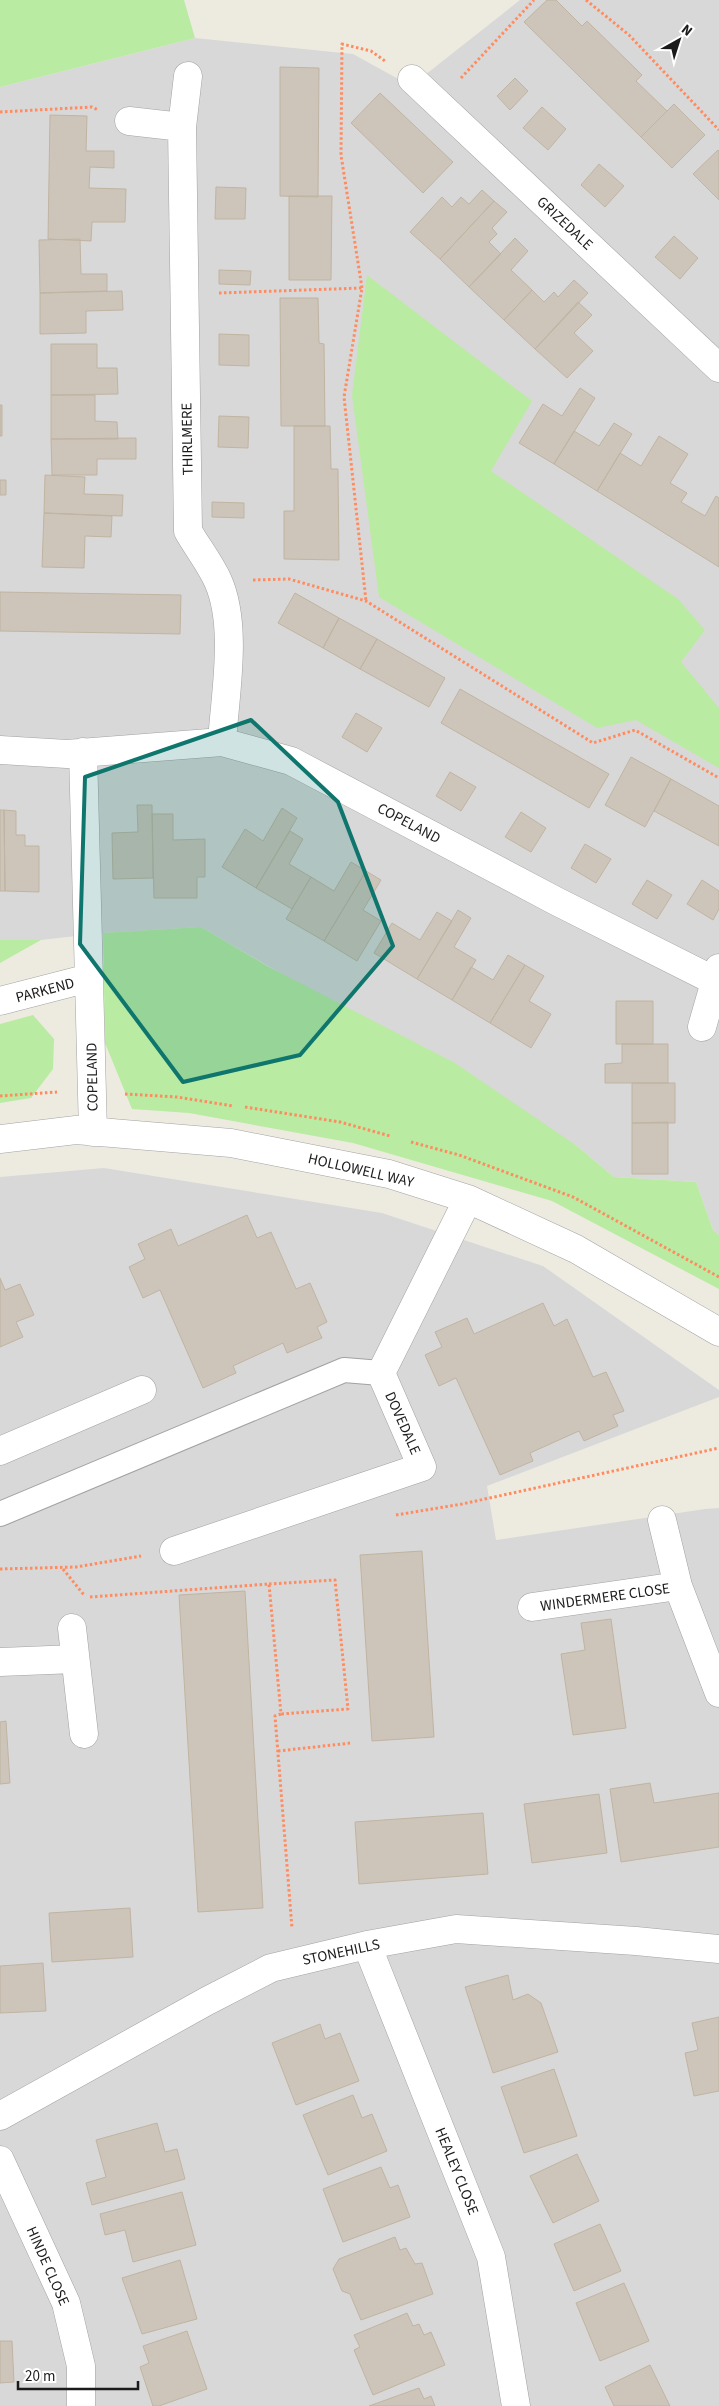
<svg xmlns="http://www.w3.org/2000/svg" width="719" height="2406" font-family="'Source Sans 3',sans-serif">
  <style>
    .residential { fill: #d9d8d8 }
    .grass { fill: #b9eba2 }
    .building { fill: #cdc5b9; stroke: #c0b4a2 }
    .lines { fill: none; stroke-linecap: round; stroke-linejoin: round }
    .service-casing { stroke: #a2a2a2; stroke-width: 26 }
    .minor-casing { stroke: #a2a2a2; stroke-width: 29 }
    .path { stroke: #ff8b5f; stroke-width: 3; stroke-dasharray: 2.5 2.5; stroke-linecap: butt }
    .service { stroke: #fff; stroke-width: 24 }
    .minor { stroke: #fff; stroke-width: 28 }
    .marked { fill: #0f766e; fill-opacity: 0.2; stroke: #0f766e; stroke-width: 4; stroke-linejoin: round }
    .labels { text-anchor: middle; stroke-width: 4; stroke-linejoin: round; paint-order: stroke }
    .street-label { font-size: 15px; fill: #1b1b1b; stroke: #fff }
  </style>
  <rect width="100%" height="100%" fill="#edebe0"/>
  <!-- residential -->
  <path class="residential" d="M520 0H719V1235L713 1230 696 1182 614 1177 577 1146 201 927 103 933 41 940H0V87L195 38 353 54 411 86Z
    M104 1168 382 1213 543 1266 719 1390V1397L487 1486 496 1540 705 1509 719 1508V2406H0V1177Z"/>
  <!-- grass -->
  <path class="grass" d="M0 0H184L195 38 0 87Z
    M367 275 532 401 491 471 678 599 705 630 681 662 719 708V768L636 720 597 728 379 597 352 395Z
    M201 927 267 966 455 1063 577 1146 614 1177 696 1182 713 1230 719 1235V1289L552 1201 353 1143 189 1113 132 1109 105 1043 103 933Z
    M0 940H41L0 963Z
    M33 1015 54 1039 53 1069 31 1098 0 1103V1024Z"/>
  <!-- building -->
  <path class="building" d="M547 0H556L582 26 587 21 642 75 636 81 667 111 641 137 524 22Z
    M280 67 319 68 318 197 280 196Z
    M515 78 528 91 510 110 497 96Z
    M380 93 453 162 423 193 351 123Z
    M674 104 705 135 672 168 641 137Z
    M542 107 566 129 548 150 523 128Z
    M50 115 87 116 86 151H114V168L90 167 89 188 126 189 125 222H92L91 241 48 239Z
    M718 150 719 151V200L693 174Z
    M599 164 624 186 605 207 581 185Z
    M216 187 246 188 245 219H215Z
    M482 190 494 201 440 259 410 232 442 197 452 207 461 197 469 204Z
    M289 196H332L331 280H289Z
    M494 201 507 212 492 228 497 234 489 242 501 254 469 287 440 259Z
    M674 236 698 258 680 279 655 257Z
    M515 238 528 251 511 270 532 290 504 320 469 287Z
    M80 239 81 274H107V291L40 293 39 240Z
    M219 270 251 271 250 285 219 284Z
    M574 280 588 293 535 349 504 320 532 290 544 302 554 292 558 297Z
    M122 291 123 310 86 311V333L40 334V293Z
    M280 298H318L319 343 324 344 325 426H281Z
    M578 302 592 315 574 333 593 351 567 378 535 349Z
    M219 334 249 335V366L219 365Z
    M51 344H97V368H117L118 394 51 395Z
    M580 388 595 398 554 464 519 443 543 404 562 416Z
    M51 395H95V421L117 422 118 439H51Z
    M0 405H2V436H0Z
    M219 416 249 417 248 448 218 447Z
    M614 423 632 434 597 491 554 464 574 431 599 446Z
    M294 426H330L331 469H338L339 560 284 559V511H294Z
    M659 436 688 454 670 483 687 493 681 502 705 516 716 496 719 498V567L597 491 620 453 641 466Z
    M136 438V459H97V475H52L51 439Z
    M45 475 85 477 84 494 123 495 122 516 44 513Z
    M0 480H6V495H0Z
    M212 502 244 503V518L212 517Z
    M44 513 112 516 111 537 85 536 84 568 42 567Z
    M0 592 181 595 180 634 0 631Z
    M295 593 339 618 323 648 278 623Z
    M339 618 377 639 360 669 323 648Z
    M377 639 445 678 429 707 360 669Z
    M460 689 609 774 589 808 441 723Z
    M356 713 382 728 367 752 342 737Z
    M631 757 671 779 645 827 605 805Z
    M450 772 476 787 461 811 436 796Z
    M671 779 719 806V846L654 811Z
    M137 805H152L153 878 113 879 112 833 138 832Z
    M282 808 297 818 256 888 222 867 245 829 263 841Z
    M0 810H4L5 891H0Z
    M4 810 16 811V835H25V846H39V892L5 891Z
    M521 812 546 828 531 852 505 837Z
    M152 814H173V840L205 839V877H197V898H154Z
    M290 831 303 839 289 864 311 877 292 909 256 888Z
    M585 844 611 859 596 883 571 868Z
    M351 862 366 871 324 941 286 919 311 877 334 891Z
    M366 871 381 880 363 910 381 921 357 961 324 941Z
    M647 880 672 895 657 919 632 904Z
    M702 880 719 891V909L713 920 687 904Z
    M458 910 471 918 454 947 476 960 452 1000 417 979Z
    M437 912 452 921 417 979 374 953 392 923 420 940Z
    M508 955 525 965 490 1023 452 1000 471 967 493 980Z
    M525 965 544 976 529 1001 551 1014 531 1048 490 1023Z
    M616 1001H653V1044H616Z
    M622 1044H668V1083H605V1064L622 1063Z
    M632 1083H675V1123H632Z
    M668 1122V1174H632V1123Z
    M247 1215 257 1238 271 1232 296 1289 310 1283 327 1322 317 1327 322 1338 287 1353 283 1343 233 1366 236 1373 203 1388 160 1290 143 1298 129 1267 145 1259 138 1244 171 1229 178 1246Z
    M0 1278 5 1290 20 1284 34 1315 16 1322 23 1337 0 1347Z
    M543 1303 554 1326 567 1319 593 1377 606 1372 624 1411 613 1415 618 1426 584 1441 579 1431 530 1453 533 1461 500 1475 456 1378 439 1386 425 1355 442 1347 435 1332 467 1318 474 1334Z
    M422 1551 434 1737 372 1741 360 1555Z
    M245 1591 263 1908 198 1912 179 1595Z
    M611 1619 626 1728 573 1735 561 1654 585 1650 581 1623Z
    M6 1721 10 1783 0 1784V1722Z
    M650 1783 654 1803 719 1793V1847L621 1862 610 1789Z
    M599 1794 607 1853 532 1863 524 1804Z
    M483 1813 488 1874 359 1884 355 1822Z
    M130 1908 133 1957 52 1962 49 1913Z
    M43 1963 46 2011 0 2013V1966Z
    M508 1975 513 2000 528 1994 541 2003 558 2052 493 2073 465 1987Z
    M719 2017V2091L694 2096 685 2053 698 2050 692 2023Z
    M320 2024 325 2039 340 2033 359 2081 296 2105 272 2043Z
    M554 2069 577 2136 524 2153 501 2087Z
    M353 2095 362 2118 372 2114 387 2151 328 2175 303 2115Z
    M157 2123 165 2152 177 2149 185 2179 92 2205 86 2183 106 2177 96 2140Z
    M577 2154 599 2201 553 2223 530 2176Z
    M381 2167 390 2188 398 2185 410 2217 343 2242 323 2189Z
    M182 2192 196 2245 133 2262 125 2230 105 2235 100 2214Z
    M600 2224 621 2271 574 2291 554 2244Z
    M395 2237 400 2250 406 2248 415 2264 422 2263 433 2294 361 2320 350 2294 342 2291 333 2269 339 2259Z
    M180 2260 197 2319 142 2334 122 2278Z
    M624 2283 649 2341 600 2361 576 2303Z
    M407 2313 413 2326 419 2324 424 2335 431 2332 445 2365 373 2395 354 2350 360 2347 354 2335Z
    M187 2331 207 2389 159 2406H153L140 2367 149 2363 143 2346Z
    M0 2341H12L14 2382 0 2383Z
    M650 2365 670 2406H614L605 2387Z
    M419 2388 424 2399 431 2396 435 2406H369Z"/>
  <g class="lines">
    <defs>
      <path id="service" d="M0 1514 344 1370 381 1373"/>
      <path id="minor" d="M188 76 182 127 188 531C197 547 210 563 218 581 238 626 225 694 222 742
        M412 79 719 368
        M129 121 182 127
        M0 750 67 754 222 742 291 761 556 901 715 981
        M83 752 93 1132
        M0 1001 89 978
        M702 1027 719 968
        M0 1139 76 1130 231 1143 389 1174 468 1199 576 1249 719 1332
        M0 1451 142 1390
        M662 1520 678 1586 719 1693
        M174 1551 422 1467 381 1373 468 1199
        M532 1607 678 1586
        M72 1628 84 1734
        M0 1662 75 1659
        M367 1945 491 2257 516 2406
        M0 2116 207 2001 271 1968 367 1945 456 1929 636 1941 719 1949
        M0 2160 66 2303 81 2366V2406"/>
    </defs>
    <!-- service casing -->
    <use href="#service" class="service-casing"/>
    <!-- minor casing -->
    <use href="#minor" class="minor-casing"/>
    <!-- path -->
    <path class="path" d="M586 0 629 35 719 130
      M461 78 534 0
      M0 112 92 107 98 110
      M362 288 341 155 342 44 371 51 385 61
      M219 293 362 288 344 397 366 601
      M253 580 289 579 366 601 593 743 635 730 719 778
      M125 1094 177 1097 233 1106
      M0 1096 57 1092
      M245 1107 340 1122 390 1136
      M411 1142 459 1155 573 1197 719 1277
      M396 1515 462 1504 719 1448
      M0 1569 76 1567 141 1556
      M63 1569 84 1595
      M269 1584 335 1580 348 1709 281 1714
      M90 1597 269 1584 281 1714 275 1716 292 1928
      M278 1751 351 1743"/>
    <!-- service -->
    <use href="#service" class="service"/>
    <!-- minor -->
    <use href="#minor" class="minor"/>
  </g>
  <!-- marked area -->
  <path class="marked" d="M251 720 338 802 393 946 300 1055 183 1082 80 944 85 777Z"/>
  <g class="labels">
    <!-- street labels -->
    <g class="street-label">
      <text transform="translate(565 223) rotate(43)" y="5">GRIZEDALE</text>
      <text transform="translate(187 439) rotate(-91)" y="5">THIRLMERE</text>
      <text transform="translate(409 823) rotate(28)" y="5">COPELAND</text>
      <text transform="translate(45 990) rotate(-15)" y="5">PARKEND</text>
      <text transform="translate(92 1077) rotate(-91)" y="5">COPELAND</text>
      <text transform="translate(361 1170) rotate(13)" y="5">HOLLOWELL WAY</text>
      <text transform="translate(403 1423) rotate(66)" y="5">DOVEDALE</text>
      <text transform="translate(605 1597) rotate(-8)" y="5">WINDERMERE CLOSE</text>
      <text transform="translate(341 1952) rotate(-12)" y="5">STONEHILLS</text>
      <text transform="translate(457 2171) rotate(68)" y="5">HEALEY CLOSE</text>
      <text transform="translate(48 2266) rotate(66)" y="5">HINDE CLOSE</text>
    </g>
  </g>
  <!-- north arrow -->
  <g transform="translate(679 40) rotate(39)" stroke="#ffffff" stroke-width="4" paint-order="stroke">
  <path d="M0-4L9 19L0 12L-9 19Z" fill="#1b1b1b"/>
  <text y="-8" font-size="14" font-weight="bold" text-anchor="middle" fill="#1b1b1b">N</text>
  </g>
  <!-- scale -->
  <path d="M18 2381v8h120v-8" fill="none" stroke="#1b1b1b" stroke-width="2.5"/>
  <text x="25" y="2381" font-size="15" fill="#1b1b1b" stroke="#ffffff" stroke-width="4" paint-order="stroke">20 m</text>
</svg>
